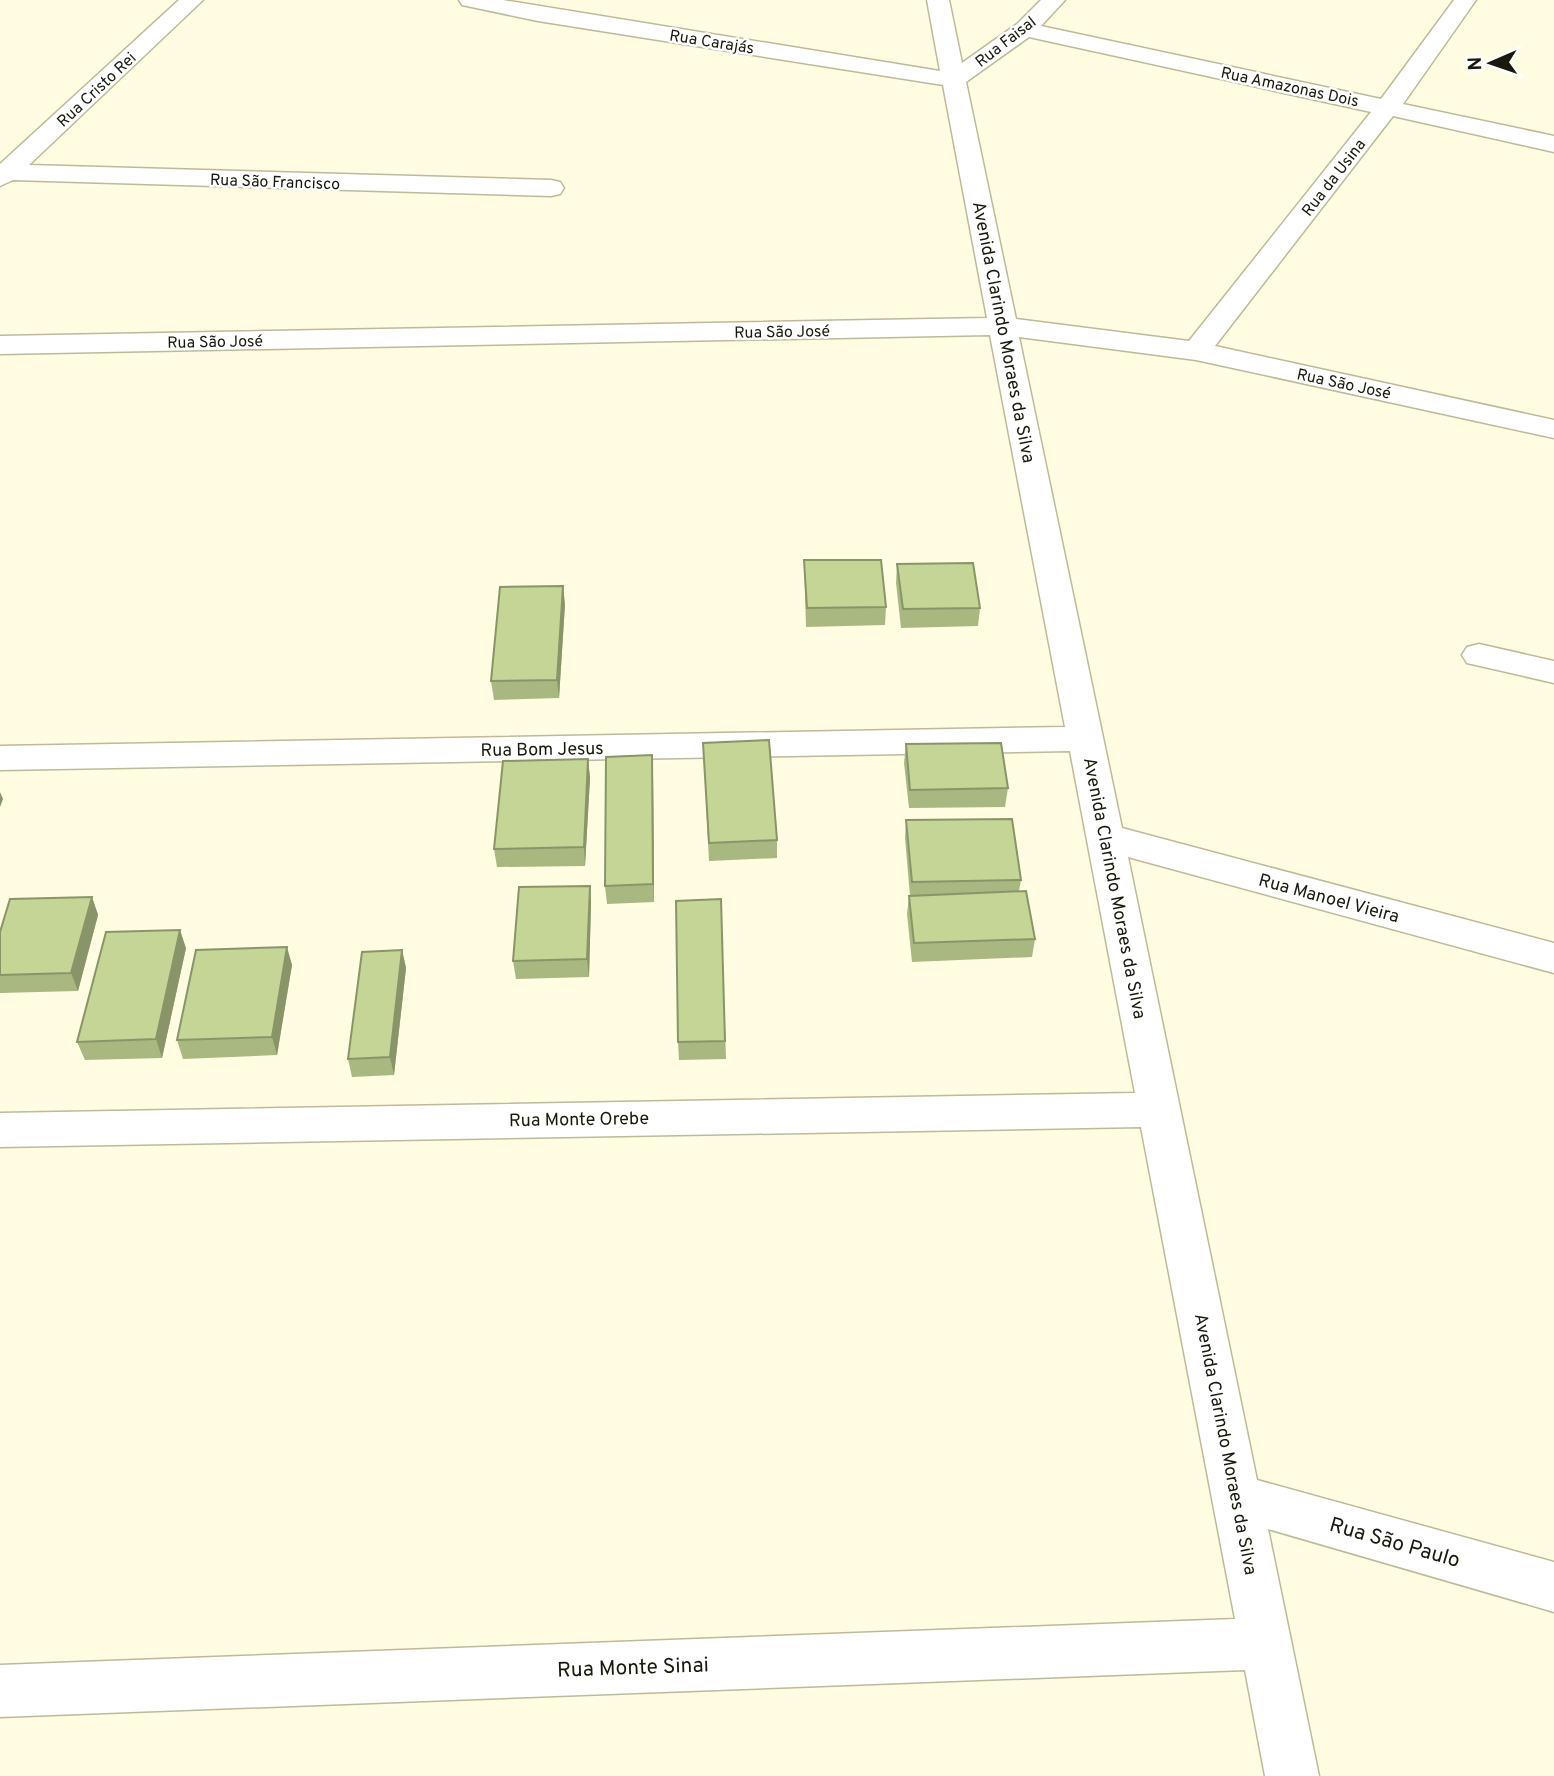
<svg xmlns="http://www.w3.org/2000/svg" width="1554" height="1776" font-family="Overpass,sans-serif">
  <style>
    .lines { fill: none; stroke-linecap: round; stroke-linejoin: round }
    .minor-casing { stroke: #bdba9a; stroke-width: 3 }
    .minor { fill: #fff; fill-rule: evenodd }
    .wall { fill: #a9b781 }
    .shaded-wall { fill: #899569 }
    .building { fill: #c4d596; stroke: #899569; stroke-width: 2 }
    .labels { text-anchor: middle; stroke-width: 5; stroke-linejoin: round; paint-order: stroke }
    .far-street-label { font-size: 16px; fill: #19180c; stroke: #fff }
    .street-label { font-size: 18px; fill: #19180c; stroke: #fff }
    .near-street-label { font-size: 21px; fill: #19180c; stroke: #fff }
  </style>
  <rect width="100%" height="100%" fill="#fffce1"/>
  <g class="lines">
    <defs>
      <path id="minor" d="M179 0H203L29 165 551 180 560 182 564 188 560 194 551 196 13 180 0 186V164Z
        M459 0H503L940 71 927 0H949L962 63 1017 24 1041 0H1065L1041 26 1381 99 1454 0H1476L1403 104 1554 136V152L1393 116 1215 346 1554 420V438L1196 360 1019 337 1122 828 1554 943V973L1128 857 1257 1480 1554 1562V1612L1268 1529 1319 1776H1265L1245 1670 0 1717V1665L1235 1619 1141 1127 0 1147V1113L1135 1093 1070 751 0 770V746L1065 727 990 335 0 354V336L987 318 943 85 538 21 462 5ZM1029 37 1371 112 1189 341 1016 319 966 82Z
        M1479 644 1554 661V683L1467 663 1462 655 1467 647Z"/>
    </defs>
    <!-- minor casing -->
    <use href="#minor" class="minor-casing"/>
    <!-- minor -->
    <use href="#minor" class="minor"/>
  </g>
  <!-- wall -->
  <path class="wall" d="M804 560 886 607 885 625 806 627Z
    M897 564 980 608 978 626 901 628 896 583Z
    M565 604 559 698 494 700 491 681Z
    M703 743 777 840V858L709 861Z
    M906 744 1008 788 1005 807 909 808 904 763Z
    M652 755 653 774 654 902 607 904 605 886Z
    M588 759 590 778 585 866 497 867 494 849Z
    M906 820 1021 880 1019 891 1035 939 1032 957 912 962 907 914 909 896H910L905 838Z
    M590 886 591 904 589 977 516 979 513 961Z
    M92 897 98 915 78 991 0 993V932Z
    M721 899 726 1059 679 1060 678 1042Z
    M186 948 162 1058 85 1060 77 1042Z
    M402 950 406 968 394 1075 352 1077 348 1059Z
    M292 965 277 1055 183 1059 177 1040Z"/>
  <!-- shaded-wall -->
  <path class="shaded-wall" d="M563 586 565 604 559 698 557 680Z
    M652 755 653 774 654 902 653 884Z
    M588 759 590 778 585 866 584 847Z
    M0 792 3 799 0 807Z
    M590 886 591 904 589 977 587 959Z
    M92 897 98 915 78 991 71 973Z
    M180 930 186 948 162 1058 156 1039Z
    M287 947 292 965 277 1055 272 1037Z
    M402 950 406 968 394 1075 390 1057Z"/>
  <!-- building -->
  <path class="building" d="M804 560H881L886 607 807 608Z
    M973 563 980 608 903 609 897 564Z
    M563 586 557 680 491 681 500 587Z
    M769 740 777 840 709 843 703 743Z
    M1001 743 1008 788 910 790 906 744Z
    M652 755 653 884 605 886 606 757Z
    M588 759 584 847 494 849 503 761Z
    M1012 819 1021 880 912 882 906 820Z
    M590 886 587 959 513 961 519 887Z
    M1026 891 1035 939 914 943 909 896Z
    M92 897 71 973 0 975V932L10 899Z
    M721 899 725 1041 678 1042 676 901Z
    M180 930 156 1039 77 1042 106 932Z
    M287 947 272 1037 177 1040 196 950Z
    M402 950 390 1057 348 1059 362 952Z"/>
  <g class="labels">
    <!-- far-street labels -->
    <g class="far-street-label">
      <text transform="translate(712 41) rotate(9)" y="6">Rua Carajás</text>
      <text transform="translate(1005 41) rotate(-38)" y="6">Rua Faisal</text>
      <text transform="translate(1290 86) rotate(12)" y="6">Rua Amazonas Dois</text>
      <text transform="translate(96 89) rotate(-43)" y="6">Rua Cristo Rei</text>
      <text transform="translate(1333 177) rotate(-52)" y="6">Rua da Usina</text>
      <text transform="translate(275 181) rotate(2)" y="6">Rua São Francisco</text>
      <text transform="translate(782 331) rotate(-1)" y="6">Rua São José</text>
      <text transform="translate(215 341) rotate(-1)" y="6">Rua São José</text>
      <text transform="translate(1344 383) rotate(12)" y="6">Rua São José</text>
    </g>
    <!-- street labels -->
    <g class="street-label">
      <text transform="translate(1004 332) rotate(79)" y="6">Avenida Clarindo Moraes da Silva</text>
      <text transform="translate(542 749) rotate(-1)" y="6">Rua Bom Jesus</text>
      <text transform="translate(1115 888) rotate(79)" y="6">Avenida Clarindo Moraes da Silva</text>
      <text transform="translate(1329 898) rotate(15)" y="6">Rua Manoel Vieira</text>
      <text transform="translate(579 1119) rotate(-1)" y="6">Rua Monte Orebe</text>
      <text transform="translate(1226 1444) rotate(79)" y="6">Avenida Clarindo Moraes da Silva</text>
    </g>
    <!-- near-street labels -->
    <g class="near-street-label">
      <text transform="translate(1395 1542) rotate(16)" y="7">Rua São Paulo</text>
      <text transform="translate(633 1667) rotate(-2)" y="7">Rua Monte Sinai</text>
    </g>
  </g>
  <!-- north arrow -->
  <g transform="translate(1491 63) rotate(268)" stroke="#ffffff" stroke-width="5" paint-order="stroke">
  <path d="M0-5L12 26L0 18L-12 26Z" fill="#19180c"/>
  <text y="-10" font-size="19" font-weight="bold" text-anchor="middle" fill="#19180c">N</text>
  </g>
</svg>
